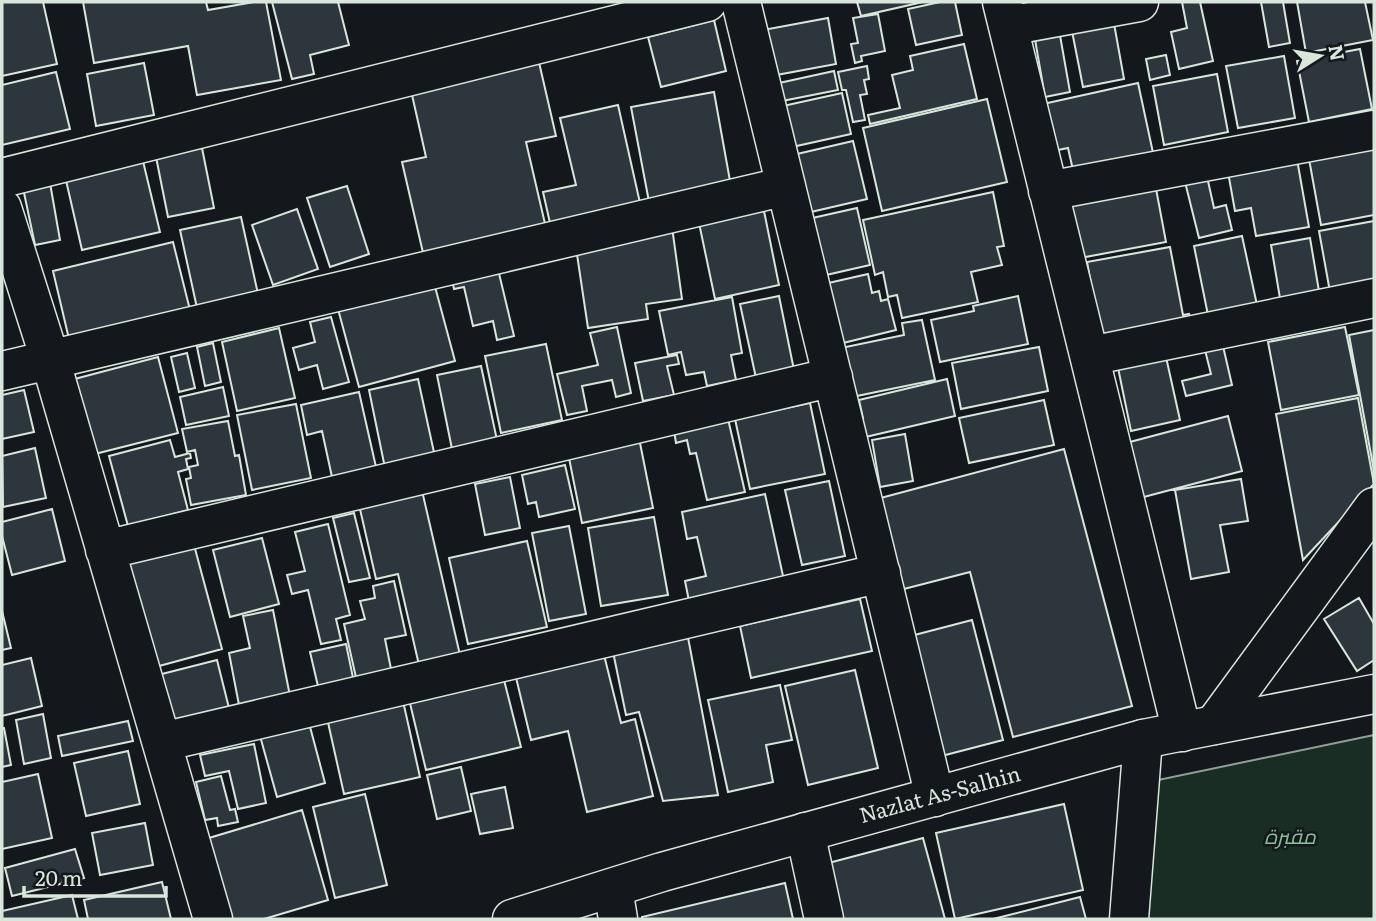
<svg xmlns="http://www.w3.org/2000/svg" width="1376" height="921" font-family="Literata,Cairo,serif">
  <style>
    .green { fill: #1a2d24; stroke: #939e99; stroke-width: 2 }
    .building { fill: #2c363c; stroke: #d8e6dc; stroke-width: 2 }
    .lines { fill: none; stroke-linecap: round; stroke-linejoin: round }
    .street-casing { stroke: #d8e6dc; stroke-width: 41 }
    .primary-casing { stroke: #d8e6dc; stroke-width: 41 }
    .street { stroke: #14181c; stroke-width: 38 }
    .primary { stroke: #14181c; stroke-width: 38 }
    .labels { text-anchor: middle; stroke-width: 5; stroke-linejoin: round; paint-order: stroke }
    .street-label { font-size: 21px; fill: #d8e6dc; stroke: #14181c }
    .park-label { font-size: 21px; font-style: italic; fill: #8ac095; stroke: #14181c }
  </style>
  <rect width="100%" height="100%" fill="#14181c"/>
  <!-- green -->
  <path class="green" d="M1374 735V919H1147L1158 780Z"/>
  <!-- building -->
  <path class="building" d="M2 2H43L57 64 2 76Z
    M83 2H206L208 10 254 2H266L281 80 197 95 188 46 94 63Z
    M272 2H338L349 45 310 55 314 74 292 79Z
    M857 2H923L861 16Z
    M940 2H955L962 35 916 45 908 9Z
    M1182 2H1200L1213 61 1179 69 1171 32 1187 28Z
    M1261 2H1283L1290 43 1269 47Z
    M1297 2H1365L1373 40 1306 53Z
    M878 14 885 51 861 56 862 61 855 63 851 44 858 43 853 18Z
    M828 18 836 64 771 76 763 30Z
    M1113 18 1124 79 1083 87 1071 26Z
    M714 20 726 71 661 87 648 37Z
    M1058 24 1070 92 1045 97 1033 28Z
    M964 44 977 99 870 124 868 115 900 108 892 75 913 70 910 56Z
    M1360 49 1372 109 1309 122 1297 61Z
    M1166 55 1170 75 1150 80 1146 59Z
    M1284 56 1295 118 1238 128 1226 66Z
    M538 58 556 136 526 142 546 228 424 257 402 162 426 157 410 86Z
    M144 63 154 115 96 126 87 74Z
    M867 66 869 79 864 80 867 94 860 95 865 120 853 122 846 90H842L838 72Z
    M834 71 838 90 782 101 779 83Z
    M56 72 70 129 2 145V85Z
    M1217 74 1228 132 1164 145 1153 86Z
    M1138 83 1155 162 1075 179 1068 148 1053 151 1043 104Z
    M714 92 732 192 650 207 631 107Z
    M842 93 851 134 792 147 783 106Z
    M987 99 1007 182 882 211 863 128Z
    M618 105 640 203 550 223 543 192 576 185 560 118Z
    M853 141 867 199 798 215 784 157Z
    M1374 147V215L1321 225 1309 159Z
    M202 148 214 208 168 217 156 157Z
    M1295 148 1309 227 1256 236 1251 208 1235 211 1226 161Z
    M142 157 160 232 82 250 65 176Z
    M1206 172 1214 208 1226 205 1232 230 1199 238 1184 178Z
    M1154 178 1166 242 1080 258 1068 193Z
    M50 183 60 240 35 245 23 188Z
    M347 186 369 254 330 267 307 198Z
    M993 192 1004 246 997 247 1002 265 971 272 978 302 902 318 897 295 888 297 883 272 875 275 863 220Z
    M857 208 870 265 813 278 799 221Z
    M297 209 318 269 273 285 252 225Z
    M764 211 779 285 715 299 699 223Z
    M241 217 258 294 197 308 180 230Z
    M1374 221V296L1332 303 1319 231Z
    M672 227 682 299 646 304 648 319 588 328 575 241Z
    M1242 236 1257 305 1208 315 1194 246Z
    M1310 238 1321 303 1282 310 1271 245Z
    M173 242 190 310 69 339 53 271Z
    M1170 247 1183 315 1189 314 1191 325 1102 343 1087 262Z
    M497 265 514 336 497 340 493 321 473 326 464 287 454 289 451 276Z
    M868 274 872 293 879 291 881 301 888 299 896 330 839 344 824 284Z
    M434 283 455 361 359 387 338 309Z
    M779 296 794 370 756 378 740 304Z
    M1018 296 1028 344 940 362 931 320 974 311 973 306Z
    M732 297 742 353 731 355 736 380 707 386 704 372 686 375 681 352 668 355 659 311Z
    M331 317 349 382 323 389 317 365 299 370 293 348 315 342 310 322Z
    M922 320 935 380 847 398 836 349 904 335 902 323Z
    M617 327 631 393 616 397 612 380 582 386 587 411 567 415 557 374 598 365 590 333Z
    M1345 327 1359 395 1281 410 1268 342Z
    M279 328 295 398 237 411 222 342Z
    M1374 330V471L1349 335Z
    M1220 333 1232 385 1186 396 1182 381 1211 374 1202 338Z
    M213 343 221 382 205 386 197 347Z
    M546 344 562 420 501 433 485 356Z
    M1039 347 1048 391 961 409 952 363Z
    M1164 348 1180 420 1131 431 1116 358Z
    M187 353 195 388 179 392 171 357Z
    M677 355 679 364 667 366 674 395 643 401 635 363Z
    M158 357 178 433 87 456 67 381Z
    M481 366 497 440 452 449 437 375Z
    M418 379 435 457 385 468 369 390Z
    M947 379 955 416 857 439 853 421 863 418 859 400Z
    M223 387 229 416 186 425 180 397Z
    M24 390 34 432 2 439V395Z
    M359 392 376 467 332 477 322 431 307 435 301 405Z
    M1358 398 1374 484 1303 560 1276 414Z
    M1044 400 1054 445 969 463 959 418Z
    M810 403 825 474 750 489 735 419Z
    M296 404 311 478 252 490 237 415Z
    M1228 416 1242 471 1140 498 1126 443Z
    M728 419 745 492 707 500 696 453 690 454 687 440 676 443 674 431Z
    M228 421 235 456 239 455 246 495 191 505 186 479 191 478 189 467 198 465 195 450 187 452 182 429Z
    M638 433 653 508 582 523 567 448Z
    M905 434 913 481 880 487 872 440Z
    M170 440 175 457 190 453 191 458 186 459 188 469 178 472 188 510 128 526 109 456Z
    M35 448 46 498 3 507 2 456Z
    M1064 449 1132 706 1013 737 970 572 900 590 877 499Z
    M565 465 575 509 539 517 536 502 528 504 522 475Z
    M510 477 520 528 485 535 475 484Z
    M1241 479 1248 521 1220 525 1229 572 1191 579 1175 490Z
    M829 481 845 556 802 565 785 490Z
    M420 482 460 655 419 665 398 574 376 579 357 496Z
    M765 494 785 585 690 606 685 581 706 576 697 537 687 539 682 512Z
    M52 509 65 561 12 575 2 536V522Z
    M354 513 370 578 349 582 333 518Z
    M654 517 668 595 601 606 588 528Z
    M328 524 350 615 336 619 341 640 321 644 308 590 292 594 287 575 305 571 295 532Z
    M569 526 586 614 549 621 532 533Z
    M262 538 279 604 230 617 213 550Z
    M527 541 547 627 468 644 449 558Z
    M194 545 222 649 148 669 120 564Z
    M394 581 406 635 385 639 392 674 357 682 344 624 365 619 360 601 375 598 373 586Z
    M1359 598 1374 624V660L1357 671 1324 619Z
    M860 599 872 651 751 678 740 626Z
    M273 610 290 696 239 705 229 653 250 648 243 616Z
    M2 611 11 648 2 650Z
    M972 620 1003 740 934 758 903 638Z
    M686 627 718 795 663 801 639 712 626 715 611 642Z
    M601 643 621 723 635 719 653 796 587 812 568 731 531 740 513 665Z
    M346 644 356 692 321 699 310 652Z
    M31 658 42 706 2 716V665Z
    M217 660 229 708 166 724 154 676Z
    M855 670 878 768 808 785 785 686Z
    M502 672 521 747 426 770 408 695Z
    M780 685 792 740 766 745 773 782 728 792 708 700Z
    M401 692 420 777 344 794 325 709Z
    M43 714 51 758 24 764 16 720Z
    M128 721 133 741 62 756 58 736Z
    M309 723 325 783 277 797 260 736Z
    M2 728H4L11 765 2 767Z
    M254 744 266 803 238 809 229 771 205 776 200 755Z
    M128 751 140 804 86 816 74 763Z
    M461 767 471 811 437 819 427 775Z
    M38 774 52 838 2 849V782Z
    M221 776 230 810 235 809 238 822 218 826 217 818 205 820 196 782Z
    M505 787 513 828 480 834 471 794Z
    M365 794 387 885 335 898 313 807Z
    M1064 804 1083 890 955 919 936 833Z
    M302 810 328 900 264 919H222L199 841Z
    M145 823 153 865 100 875 92 833Z
    M923 838 945 919H835L821 865Z
    M75 849 84 878 12 896 5 868Z
    M162 882 171 919H88L84 900Z
    M785 883 793 919H642V917Z
    M72 895 78 919H2V911Z
    M1080 897 1086 919H993Z"/>
  <g class="lines">
    <defs>
      <path id="street" d="M741 2 935 797
        M1002 2 1182 732
        M1008 26 1139 2
        M2 178 707 2
        M1048 191 1374 130
        M2 208 50 359 213 919
        M1090 356 1374 298
        M2 371 786 186
        M105 550 833 377
        M1214 725 1374 507
        M162 742 881 573
        M805 832 824 919
        M613 888 618 919
        M1129 919 1143 739"/>
      <path id="primary" d="M512 919 662 872 1143 739 1374 694"/>
    </defs>
    <!-- street casing -->
    <use href="#street" class="street-casing"/>
    <!-- primary casing -->
    <use href="#primary" class="primary-casing"/>
    <!-- street -->
    <use href="#street" class="street"/>
    <!-- primary -->
    <use href="#primary" class="primary"/>
  </g>
  <g class="labels">
    <!-- street labels -->
    <g class="street-label">
      <text transform="translate(940 795) rotate(-15)" y="7">Nazlat As-Salhin</text>
    </g>
    <!-- park labels -->
    <g class="park-label">
      <text x="1290" y="844">مقبرة</text>
    </g>
  </g>
  <!-- border -->
  <rect width="1376" height="921" fill="none" stroke="#d8e6dc" stroke-width="7"/>
  <!-- north arrow -->
  <g transform="translate(1320 56) rotate(79)" stroke="#14181c" stroke-width="5" paint-order="stroke">
  <path d="M0-5L12 26L0 18L-12 26Z" fill="#d8e6dc"/>
  <text y="-10" font-size="19" font-weight="bold" text-anchor="middle" fill="#d8e6dc">N</text>
  </g>
  <!-- scale -->
  <path d="M24 886v10h142v-10" fill="none" stroke="#d8e6dc" stroke-width="3.5"/>
  <text x="35" y="886" font-size="21" fill="#d8e6dc" stroke="#14181c" stroke-width="5" paint-order="stroke">20 m</text>
</svg>
